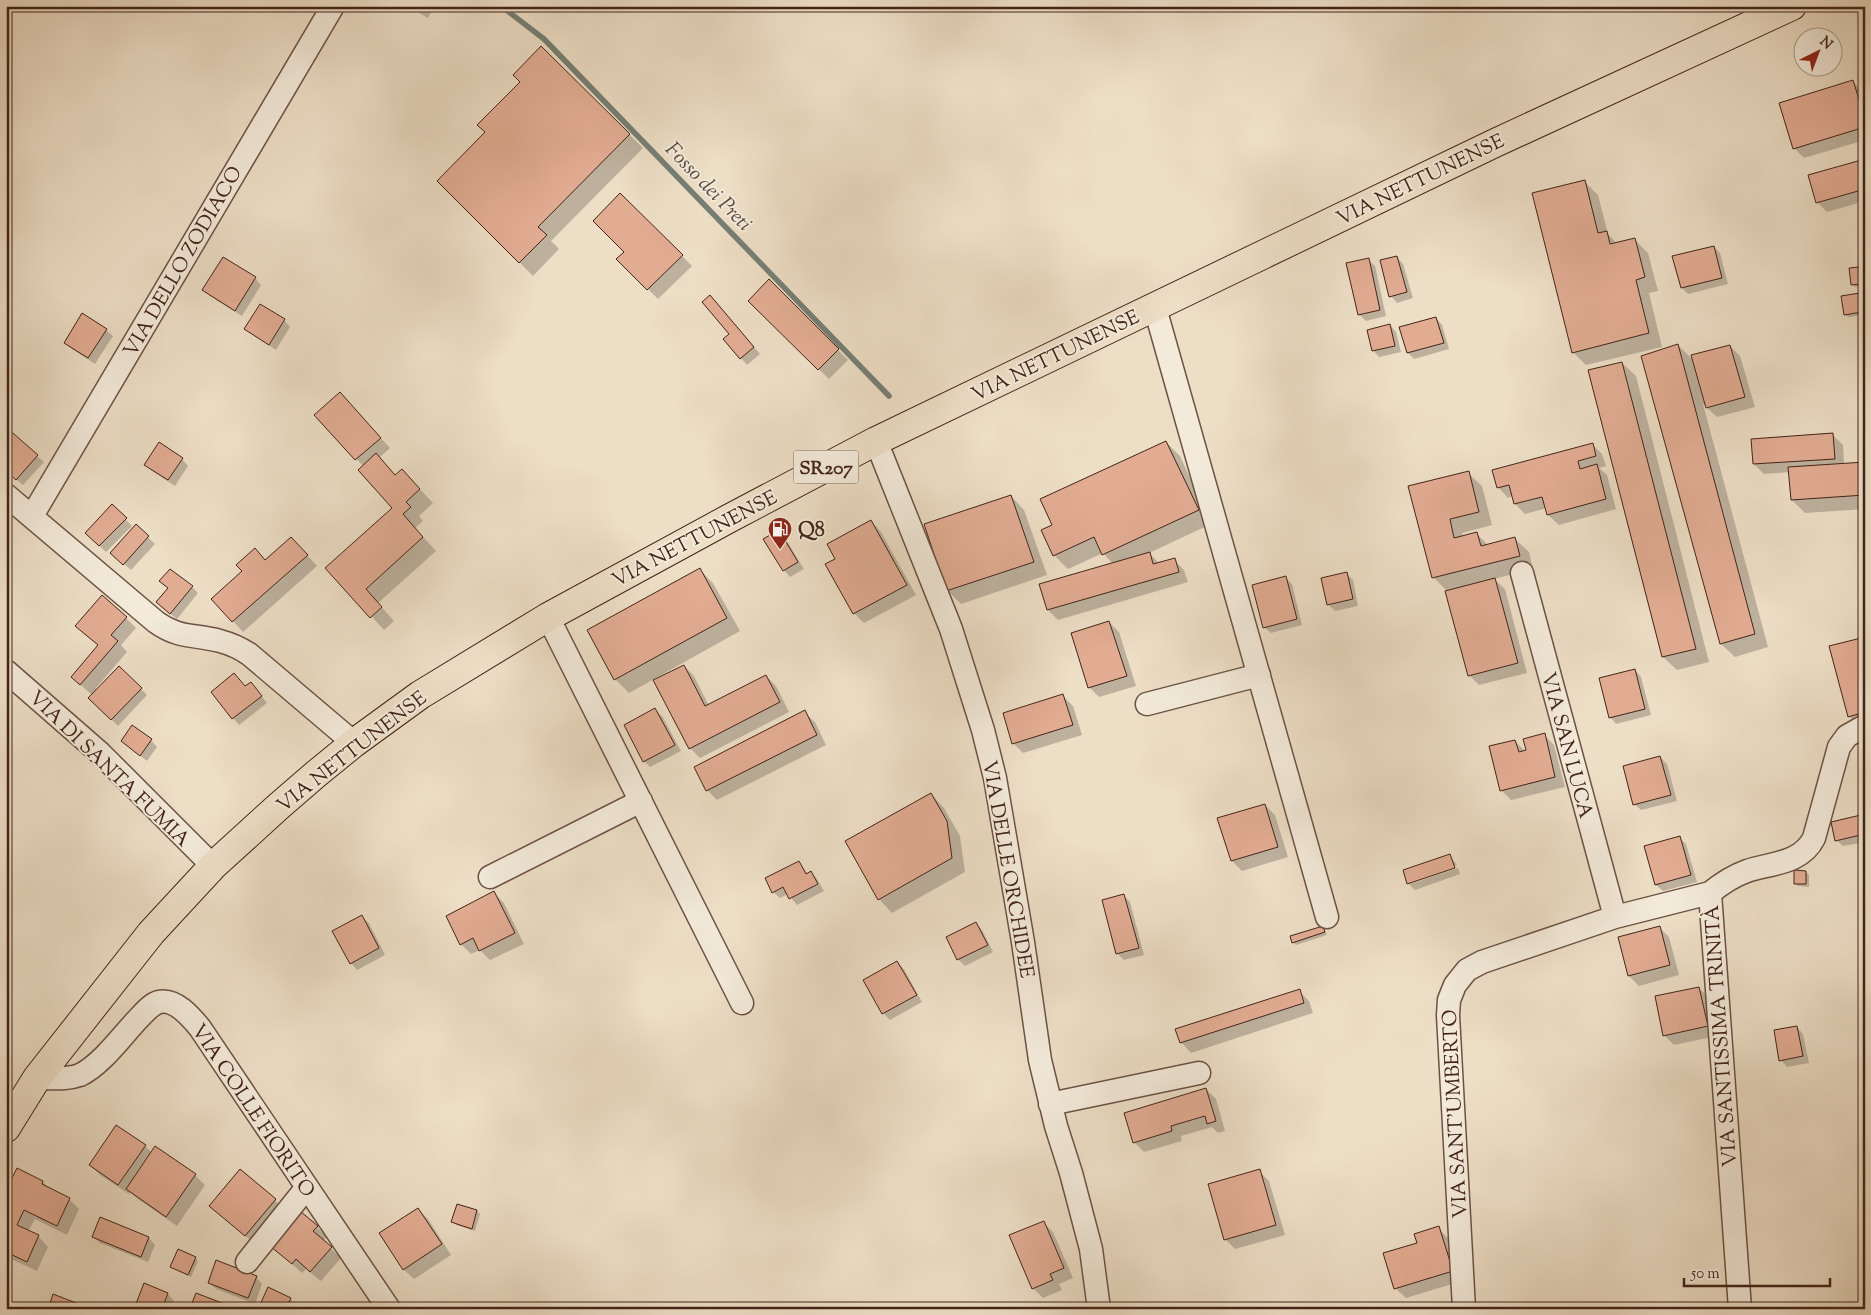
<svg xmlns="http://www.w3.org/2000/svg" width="1871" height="1315" font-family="'Sorts Mill Goudy',serif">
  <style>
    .shadow { fill: #0003 }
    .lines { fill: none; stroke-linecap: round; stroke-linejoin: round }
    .stream { stroke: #767f74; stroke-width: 5.5 }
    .building { fill: #e2ac93; stroke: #422418 }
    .minor-casing { stroke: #6d5244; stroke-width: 25 }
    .major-casing { stroke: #422418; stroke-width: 30 }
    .minor { stroke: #f3eada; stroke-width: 22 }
    .major { stroke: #eddec6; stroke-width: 28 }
    .labels { text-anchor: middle; stroke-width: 4; stroke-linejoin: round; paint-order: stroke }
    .shield { fill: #f3eada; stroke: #775f52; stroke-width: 1 }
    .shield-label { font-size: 19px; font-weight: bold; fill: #422418 }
    .street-label { font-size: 20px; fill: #422418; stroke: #f3eada }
    .poi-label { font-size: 20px; font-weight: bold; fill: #422418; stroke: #f3eada; text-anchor: start }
    .water-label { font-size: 21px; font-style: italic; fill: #584a3e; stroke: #f3eada }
  </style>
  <rect width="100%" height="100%" fill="#eddec6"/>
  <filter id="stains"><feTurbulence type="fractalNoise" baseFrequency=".004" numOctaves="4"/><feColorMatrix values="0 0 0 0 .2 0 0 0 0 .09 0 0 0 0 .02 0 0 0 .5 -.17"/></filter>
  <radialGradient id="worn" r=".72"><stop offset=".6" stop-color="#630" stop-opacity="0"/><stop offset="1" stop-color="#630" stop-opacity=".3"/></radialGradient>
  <!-- shadow -->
  <path class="shadow" d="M407 6H434L428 18Z
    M541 48 643 148 551 241 559 249 533 276 438 181 486 133 522 82Z
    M1853 82 1863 92 1865 98V140L1804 158 1794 148Z
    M1865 160V201L1827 212 1817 202Z
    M1585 182 1598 195 1608 234 1617 244 1635 240 1648 253 1658 291 1649 293 1662 347 1586 365 1573 352Z
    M620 194 692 266 658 299 618 259 626 252Z
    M1714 247 1720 253 1728 284 1688 294 1682 288Z
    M1397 257 1403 264 1413 298 1397 303 1391 296Z
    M1368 260 1375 266 1386 316 1366 321 1359 314Z
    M1858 268 1861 271 1863 287H1855L1852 284Z
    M255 278 261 285 242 316 210 296 203 290Z
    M769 281 848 360 829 379 749 301Z
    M1859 295 1862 298 1865 315 1848 317 1845 314Z
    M716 303 760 354 747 365 741 358Z
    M1436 318 1442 325 1449 349 1414 359 1408 353Z
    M284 320 290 327 276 350 253 335 246 329Z
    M1390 325 1396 332 1401 352 1379 357 1373 350Z
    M106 330 113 336 95 364 72 349 65 342Z
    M1678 345 1694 361 1730 346 1740 356 1755 407 1717 417 1703 404 1768 647 1735 657 1721 644 1642 357Z
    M1622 363 1636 376 1709 662 1677 670 1663 657Z
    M349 404 390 448 379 458 396 476 415 484 433 503 419 516 423 521 415 528 436 551 378 603 394 621 384 630 327 568 394 508 363 466 316 416Z
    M1833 435 1843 445 1844 464 1865 463V509L1805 513 1792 500 1790 472 1764 474 1754 464Z
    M1166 442 1180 456 1211 524 1149 553 1160 564 1174 560 1184 570 1188 582 1058 620 1048 610 1041 585 1113 564 1103 553 1068 569 1054 555V525Z
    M1592 444 1602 454 1606 466 1599 468 1607 475 1616 509 1559 525 1548 515 1547 508 1525 514 1515 504 1513 496 1508 498 1498 487Z
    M37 456 44 462 23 485 6 471Z
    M182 459 188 466 175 486 152 471 146 464Z
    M1468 473 1482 486 1492 525 1462 533 1463 537 1477 534 1488 545 1515 539 1529 552 1533 569 1494 579 1505 589 1527 673 1479 685 1469 675 1446 590 1433 577 1410 487Z
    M1011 496 1024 510 1047 575 961 604 947 590Z
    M112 506 132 526 106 552 86 533Z
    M871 521 881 532 916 595 864 623 854 613 837 560Z
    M136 526 155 544 131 570 118 559Z
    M779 531 785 538 804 569 790 577 784 570 765 539Z
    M301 548 317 566 243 632 213 599 265 561Z
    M700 570 713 583 740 631 629 693 615 679Z
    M1346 573 1353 580 1358 606 1335 611 1328 604Z
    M1285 577 1292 584 1302 625 1271 633 1264 627Z
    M192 587 198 593 177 619 164 609Z
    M126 618 136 628 121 645 127 652 96 688 98 690 119 667 147 695 118 726 90 698 92 695 72 677 99 646 87 636Z
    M1109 622 1119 632 1136 686 1099 697 1089 687Z
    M1865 638V725L1859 726 1849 716Z
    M684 666 694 676 709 706 766 676 776 686 789 712 700 758 690 748Z
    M1635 670 1641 677 1651 715 1616 724 1610 717Z
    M245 687 257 690 267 703 239 725 233 718Z
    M1063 696 1073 706 1082 735 1023 753 1013 743Z
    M655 710 662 716 681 751 650 767 644 761Z
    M804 712 815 722 826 745 717 800 707 790Z
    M1544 735 1554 745 1565 787 1511 800 1501 790 1515 741 1526 752Z
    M151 740 157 747 147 761 122 741Z
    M1660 757 1667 764 1677 801 1641 810 1634 804Z
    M931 794 944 808 960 836 965 872 892 913 879 899Z
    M1265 805 1275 815 1288 857 1242 871 1232 861Z
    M1865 815V842L1843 846 1836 840Z
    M1679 837 1686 844 1697 882 1663 891 1656 885Z
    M1450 856 1457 865 1410 881V884L1458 868 1460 874 1415 890 1408 883 1404 871Z
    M799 862 808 874 811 872 817 879 824 891 797 905 788 894 780 898 773 892Z
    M1806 872 1809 875V887L1798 886 1795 883Z
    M494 893 504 903 524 944 490 960 480 950 471 954 461 944Z
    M1124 896 1130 902 1144 955 1124 960 1117 953Z
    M362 917 369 923 385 955 357 970 351 963Z
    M976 923 982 930 993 952 965 966 958 959Z
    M1323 927 1327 935 1296 945 1293 942Z
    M1659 927 1669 937 1679 975 1639 986 1629 976Z
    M897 962 904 969 922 1002 890 1020 883 1013 865 981Z
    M1699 988 1709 998 1717 1036 1674 1045 1664 1035Z
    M1299 991 1309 1001 1313 1013 1191 1053 1181 1042Z
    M1797 1027 1803 1034 1809 1063 1787 1067 1781 1060Z
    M1206 1089 1216 1099 1225 1131 1218 1133 1212 1127 1181 1136 1182 1141 1144 1152 1134 1142Z
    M145 1146 152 1153 195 1175 205 1185 177 1226 138 1199 130 1192 129 1194 100 1175 90 1165Z
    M1259 1171 1269 1181 1285 1235 1235 1249 1225 1239Z
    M43 1182 50 1190 69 1199 79 1209 67 1235 35 1219 28 1232 38 1236 48 1247 37 1271 13 1260 10 1267 6 1265V1193Z
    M275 1200 285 1210 256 1245 211 1206Z
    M458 1205 477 1211 480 1214 475 1231 456 1225 453 1222Z
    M418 1209 428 1219 451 1255 414 1279 403 1269Z
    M100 1219 149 1238 155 1245 148 1262 100 1243 93 1236Z
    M1043 1222 1053 1232 1073 1278 1059 1284 1062 1290 1043 1298 1033 1288Z
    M317 1227 327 1237 323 1241 341 1258 321 1281 306 1269 302 1273 272 1246Z
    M1438 1228 1448 1238 1462 1281 1406 1298 1395 1288 1418 1244Z
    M195 1258 198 1261 191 1277 172 1267Z
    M256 1277 262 1284 255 1304 216 1289 209 1282Z
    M168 1294 174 1301 171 1309H135Z
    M290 1299 297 1306 295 1309H263L261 1306Z
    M221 1304 225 1308 235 1309 191 1308Z"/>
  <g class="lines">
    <!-- stream -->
    <path class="stream" d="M501 6 544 39 889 396"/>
  </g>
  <!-- building -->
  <path class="building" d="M410 6H425L421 12Z
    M541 46 630 134 538 227 547 235 519 263 437 181 485 132 477 125 520 82 513 75Z
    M1853 80 1865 119V127L1793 149 1779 103Z
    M1865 159V189L1816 203 1808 175Z
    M1585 180 1598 233 1607 231 1610 244 1635 238 1645 277 1636 280 1649 333 1572 353 1532 193Z
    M620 193 683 255 647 290 616 259 624 252 593 221Z
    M1714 246 1722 278 1681 288 1672 256Z
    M1397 256 1407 292 1389 297 1380 260Z
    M223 257 256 277 235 311 202 290Z
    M1369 258 1380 310 1358 315 1346 263Z
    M1859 267 1860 284 1851 285 1849 268Z
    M769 279 839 349 818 370 748 301Z
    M1860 293 1862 312 1844 315 1841 296Z
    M710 295 754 347 740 359 723 339 729 334 702 302Z
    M260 304 285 319 269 345 244 329Z
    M82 313 107 329 88 358 64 343Z
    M1436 317 1444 343 1407 353 1399 327Z
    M1390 324 1395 346 1372 351 1367 330Z
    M1678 344 1755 634 1720 644 1641 356Z
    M1730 345 1745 397 1706 408 1691 355Z
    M1622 362 1696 649 1662 657 1588 370Z
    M340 392 381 438 355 460 314 415Z
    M6 427 38 455 16 480 6 471Z
    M1833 433 1835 459 1753 464 1751 439Z
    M1166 441 1199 510 1102 555 1094 537 1053 556 1041 530 1052 525 1040 499Z
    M159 442 183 458 168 480 144 465Z
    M1593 443 1596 456 1578 461 1580 469 1597 464 1606 499 1547 515 1542 497 1514 504 1509 485 1497 488 1492 470Z
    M376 453 395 475 402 469 420 489 406 502 411 507 403 514 423 537 366 589 382 607 370 618 325 568 392 508 358 470Z
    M1865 462V495L1791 500 1788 467Z
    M1469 471 1479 512 1450 519 1454 538 1477 532 1481 546 1515 537 1520 556 1432 578 1408 486Z
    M1011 495 1034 562 946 591 924 524Z
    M112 504 127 518 99 546 85 533Z
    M871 520 907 585 853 614 825 564 835 559 827 544Z
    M136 524 149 536 123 565 110 553Z
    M779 530 798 562 783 571 763 539Z
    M291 537 308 555 232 622 211 599 242 571 236 565 255 548 265 560Z
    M1150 552 1153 564 1175 558 1179 572 1047 610 1039 584Z
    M700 568 727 618 614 680 587 630Z
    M170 569 193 586 170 614 156 602 168 588 159 581Z
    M1347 572 1353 599 1327 605 1321 578Z
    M1286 576 1297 619 1263 628 1252 585Z
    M1495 578 1518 663 1468 676 1445 591Z
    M102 595 127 617 111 635 118 641 80 685 71 677 98 645 75 626Z
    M1109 621 1127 676 1088 688 1071 633Z
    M1865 637V712L1848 717 1829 646Z
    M684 665 705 706 766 675 780 702 689 749 653 680Z
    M119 666 142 688 111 720 88 698Z
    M1635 669 1645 709 1609 718 1599 678Z
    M234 673 245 686 251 682 262 696 232 719 211 692Z
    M1063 694 1073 725 1012 744 1003 713Z
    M655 708 675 745 643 762 624 725Z
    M805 710 817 735 706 791 694 767Z
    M132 725 152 739 140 756 121 741Z
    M1545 733 1555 777 1500 791 1489 746 1515 740 1519 752 1526 750 1523 739Z
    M1660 756 1671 795 1633 805 1623 766Z
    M931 793 947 821 952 858 878 900 845 841Z
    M1265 804 1278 847 1231 861 1217 818Z
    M1865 814V834L1835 841 1831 822Z
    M1680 836 1691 875 1655 885 1644 846Z
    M1450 854 1455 868 1407 884 1403 870Z
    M799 861 806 874 811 871 818 884 789 899 783 887 772 893 765 878Z
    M1794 870 1806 871V884H1794Z
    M494 891 515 933 479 951 473 938 460 945 446 916Z
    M1124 894 1139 948 1116 954 1102 900Z
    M362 915 379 948 350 964 332 931Z
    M976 922 988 945 957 960 946 937Z
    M1323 926 1325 932 1292 943 1290 936Z
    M1660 926 1670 965 1628 976 1618 937Z
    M897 961 917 995 882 1014 863 980Z
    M1699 987 1708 1026 1663 1036 1655 996Z
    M1300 989 1304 1003 1180 1043 1175 1029Z
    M1797 1026 1803 1056 1779 1061 1774 1030Z
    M1206 1088 1216 1121 1207 1124 1205 1116 1171 1126 1172 1131 1133 1143 1124 1113Z
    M116 1125 146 1145 118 1185 89 1165Z
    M155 1146 196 1174 166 1217 126 1189Z
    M17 1168 43 1181 42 1184 70 1198 57 1226 24 1210 17 1225 39 1235 27 1262 6 1252V1190Z
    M240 1169 276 1199 245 1236 209 1206Z
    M1260 1169 1276 1225 1224 1240 1208 1184Z
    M457 1204 477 1210 472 1229 451 1222Z
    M418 1208 442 1244 403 1270 379 1233Z
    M300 1211 318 1226 313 1231 332 1247 310 1272 296 1259 292 1264 270 1246Z
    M100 1217 149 1237 141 1257 92 1237Z
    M1044 1221 1064 1268 1050 1274 1053 1280 1032 1289 1009 1235Z
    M1439 1226 1453 1271 1394 1289 1383 1253 1417 1243 1414 1234Z
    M178 1249 196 1257 188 1275 170 1267Z
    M216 1260 257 1276 248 1298 208 1283Z
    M144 1283 168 1293 162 1309H134Z
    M268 1287 291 1298 286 1309H264L259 1307Z
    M196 1293 222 1303 220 1309 190 1308Z
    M53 1294 89 1308V1309H48Z
    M225 1304 239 1309H224Z
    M1592 1305V1309H1550Z"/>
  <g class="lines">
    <defs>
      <path id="minor" d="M1155 308 1327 917
        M876 441 951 629 983 730 995 778 1023 942 1040 1060 1056 1126 1071 1173 1091 1249 1099 1309
        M6 495 156 622C180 639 194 634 220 641 231 644 240 648 249 654L354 743
        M32 516 333 6
        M1522 573 1615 917
        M548 617 742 1003
        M6 671 100 753 213 866
        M1147 704 1259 675
        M490 877 641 801
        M37 1078C51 1078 66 1080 80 1075 101 1065 122 1036 138 1019 144 1013 151 1004 159 1002 175 998 191 1017 200 1028L389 1309
        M1050 1104 1199 1073
        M247 1262 307 1187
        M1464 1309 1448 1015 1449 1000 1455 985 1467 970 1482 962 1615 917 1710 893
        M1740 1309 1710 893C1721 884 1733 876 1747 871 1771 863 1801 864 1814 838L1839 747 1847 736 1865 726"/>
      <path id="major" d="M6 1128 37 1078 151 933 213 866 279 806 316 774 354 743 420 695 548 617 730 518 876 441 1495 143 1792 6"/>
    </defs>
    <!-- minor casing -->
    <use href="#minor" class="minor-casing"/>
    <!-- major casing -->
    <use href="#major" class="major-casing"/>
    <!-- minor -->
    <use href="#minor" class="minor"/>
    <!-- major -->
    <use href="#major" class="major"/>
  </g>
  <!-- icons -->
  <defs>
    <symbol id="fuel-pin" viewBox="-11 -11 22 30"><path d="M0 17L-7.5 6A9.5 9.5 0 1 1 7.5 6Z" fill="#8f2418" stroke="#f3eada"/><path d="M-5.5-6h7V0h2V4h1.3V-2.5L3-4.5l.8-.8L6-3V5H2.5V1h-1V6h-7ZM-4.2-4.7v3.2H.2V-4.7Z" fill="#fff"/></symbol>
  </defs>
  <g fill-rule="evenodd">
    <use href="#fuel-pin" x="766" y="515" width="28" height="38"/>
  </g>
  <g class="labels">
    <!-- shield labels -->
    <rect class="shield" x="793.5" y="450.5" width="65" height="33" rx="4"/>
    <g class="shield-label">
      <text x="826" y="474">SR207</text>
    </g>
    <!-- street labels -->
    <g class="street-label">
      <text transform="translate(1420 179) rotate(-26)" y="7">VIA NETTUNENSE</text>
      <text transform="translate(182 261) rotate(-60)" y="7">VIA DELLO ZODIACO</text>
      <text transform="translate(1055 355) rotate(-26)" y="7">VIA NETTUNENSE</text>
      <text transform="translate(694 538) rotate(-28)" y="7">VIA NETTUNENSE</text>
      <text transform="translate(1568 745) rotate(75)" y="7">VIA SAN LUCA</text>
      <text transform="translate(351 751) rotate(-38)" y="7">VIA NETTUNENSE</text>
      <text transform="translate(110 768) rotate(44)" y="7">VIA DI SANTA FUMIA</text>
      <text transform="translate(1009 869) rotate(80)" y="7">VIA DELLE ORCHIDEE</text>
      <text transform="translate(1720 1036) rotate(-94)" y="7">VIA SANTISSIMA TRINITÀ</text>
      <text transform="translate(254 1110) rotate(56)" y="7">VIA COLLE FIORITO</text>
      <text transform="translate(1454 1114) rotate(-93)" y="7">VIA SANT'UMBERTO</text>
    </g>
    <!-- poi labels -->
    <g class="poi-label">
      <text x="798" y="536">Q8</text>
    </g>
    <!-- water labels -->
    <g class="water-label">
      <text transform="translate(709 186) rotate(46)" y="7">Fosso dei Preti</text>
    </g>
  </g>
  <!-- margin -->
  <rect width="1871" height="1315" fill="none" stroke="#eddec6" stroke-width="25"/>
  <rect x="8" y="8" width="1856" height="1300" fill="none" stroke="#422418" stroke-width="2.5"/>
  <rect x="12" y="12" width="1846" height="1290" fill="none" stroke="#422418"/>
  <!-- north arrow -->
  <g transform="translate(1818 52) rotate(42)"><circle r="24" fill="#f3eada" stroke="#ac9b8c"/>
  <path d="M0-4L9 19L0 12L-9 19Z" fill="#8f2418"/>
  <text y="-8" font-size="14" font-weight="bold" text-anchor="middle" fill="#422418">N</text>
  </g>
  <!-- scale -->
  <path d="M1684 1278v8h146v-8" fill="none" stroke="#422418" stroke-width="2.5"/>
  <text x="1691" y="1278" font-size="15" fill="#422418" stroke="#f3eada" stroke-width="4" paint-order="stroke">50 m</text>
  <rect width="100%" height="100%" filter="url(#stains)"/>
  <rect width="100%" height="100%" fill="url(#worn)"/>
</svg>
